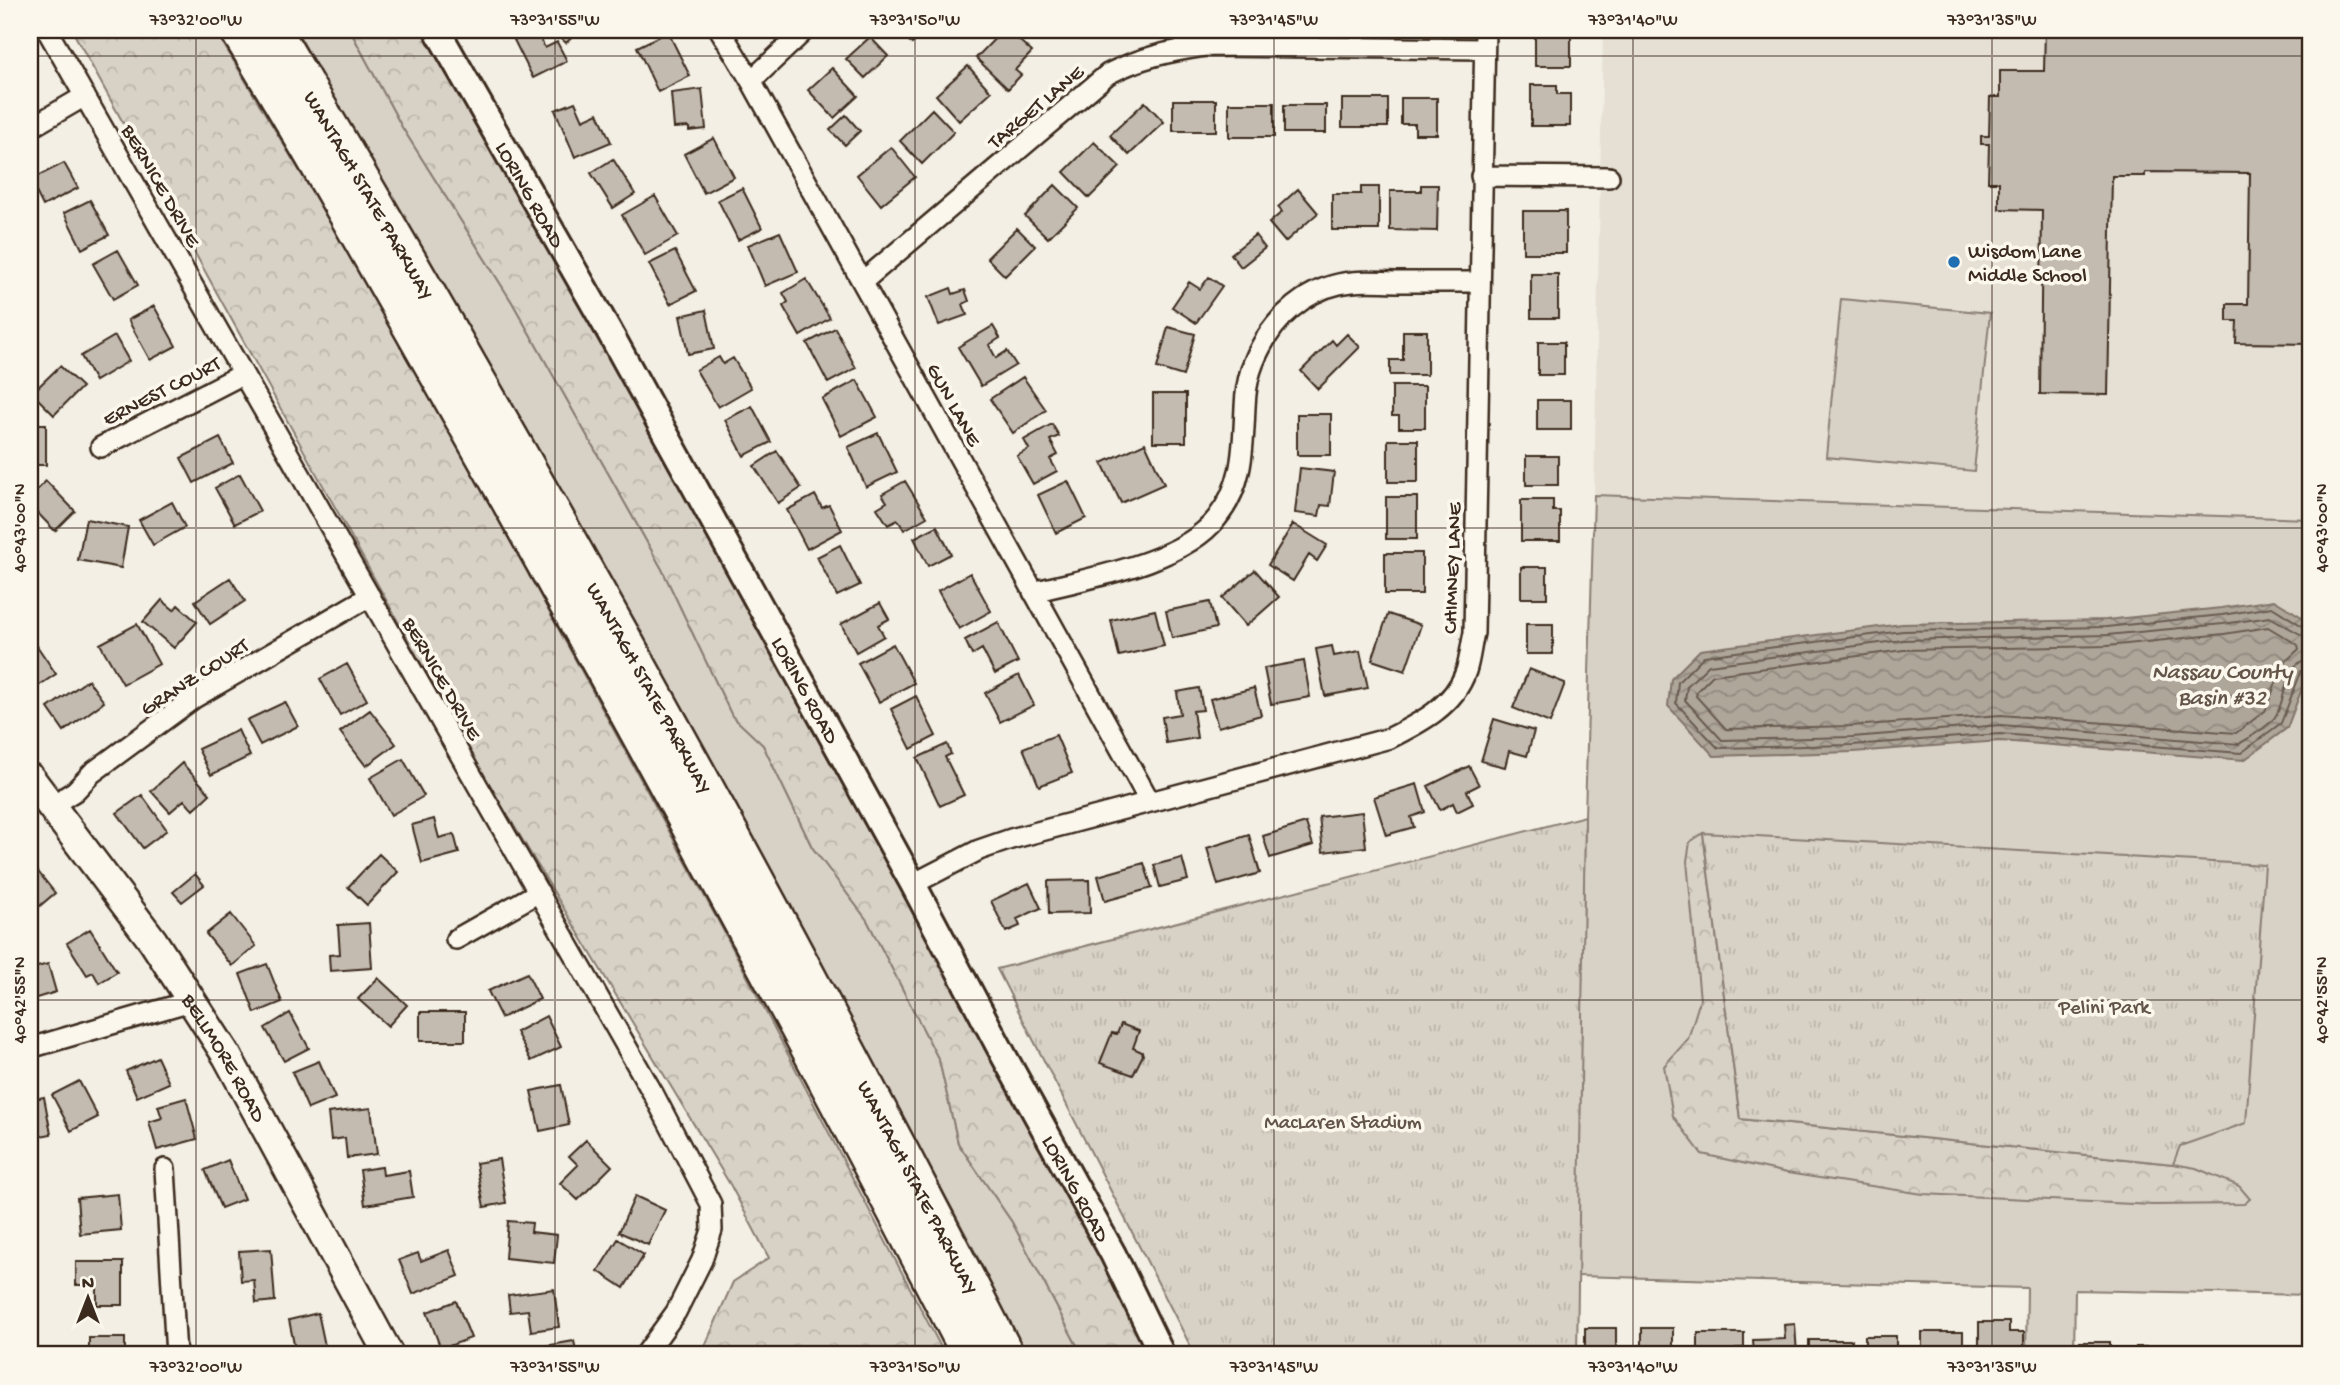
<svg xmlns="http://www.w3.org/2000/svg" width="2340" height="1385" font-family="'Gochi Hand',sans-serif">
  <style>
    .built { fill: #e5dfd4 }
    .grass { fill: #d8d1c6; stroke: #8a7e72; stroke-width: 2 }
    .forest { fill: url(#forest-crowns); stroke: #8a7e72; stroke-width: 2 }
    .park { fill: url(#park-tufts); stroke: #8a7e72; stroke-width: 2 }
    .water { fill: url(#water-waves); stroke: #817468; stroke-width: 2 }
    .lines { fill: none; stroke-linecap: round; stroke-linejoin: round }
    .shore { stroke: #695c50; stroke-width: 2 }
    .building { fill: #c3bbb0; stroke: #3b2a1e; stroke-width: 2 }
    .minor-casing { stroke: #3b2a1e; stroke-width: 24 }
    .tertiary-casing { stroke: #3b2a1e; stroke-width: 30 }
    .secondary-casing { stroke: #3b2a1e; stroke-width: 33 }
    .motorway-casing { stroke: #3b2a1e; stroke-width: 40 }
    .minor { stroke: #fbf7ec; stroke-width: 19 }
    .tertiary { stroke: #fbf7ec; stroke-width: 24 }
    .secondary { stroke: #fbf7ec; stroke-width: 28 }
    .motorway { stroke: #fbf7ec; stroke-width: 35 }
    .ticks { fill: none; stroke: #3b2a1e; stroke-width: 2; stroke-opacity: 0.45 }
    .poi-dot { fill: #1f6fb2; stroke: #fbf7ec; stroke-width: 2.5 }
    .labels { text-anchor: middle; stroke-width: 7; stroke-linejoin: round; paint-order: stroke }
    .street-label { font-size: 21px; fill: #3b2a1e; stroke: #fbf7ec }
    .poi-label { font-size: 21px; fill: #3b2a1e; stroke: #fbf7ec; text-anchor: start }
    .park-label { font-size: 21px; fill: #625448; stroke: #fbf7ec }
    .water-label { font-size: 23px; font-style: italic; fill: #645549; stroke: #fbf7ec }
    .neatline { fill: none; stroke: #3b2a1e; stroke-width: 2.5 }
    .ticks-label { font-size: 18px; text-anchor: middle; fill: #3b2a1e }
  </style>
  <defs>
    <pattern id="forest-crowns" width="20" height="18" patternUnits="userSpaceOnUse" patternTransform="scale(1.75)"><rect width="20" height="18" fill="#d8d1c6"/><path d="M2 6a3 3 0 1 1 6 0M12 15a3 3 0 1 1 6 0" fill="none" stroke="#bab4aa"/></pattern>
    <pattern id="park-tufts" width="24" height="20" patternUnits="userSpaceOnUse" patternTransform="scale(1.75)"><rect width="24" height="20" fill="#d8d1c6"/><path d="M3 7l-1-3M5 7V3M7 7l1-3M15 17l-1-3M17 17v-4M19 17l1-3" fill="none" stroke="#bab4aa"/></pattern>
    <pattern id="water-waves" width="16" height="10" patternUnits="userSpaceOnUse" patternTransform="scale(1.75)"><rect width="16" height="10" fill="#afa69a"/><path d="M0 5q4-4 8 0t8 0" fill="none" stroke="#90877d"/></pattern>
  </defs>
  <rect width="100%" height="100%" fill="#f3efe4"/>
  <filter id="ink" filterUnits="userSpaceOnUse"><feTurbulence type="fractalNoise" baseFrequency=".0143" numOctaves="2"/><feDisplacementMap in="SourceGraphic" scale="14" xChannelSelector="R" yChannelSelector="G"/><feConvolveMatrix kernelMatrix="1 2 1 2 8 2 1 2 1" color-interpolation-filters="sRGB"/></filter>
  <g filter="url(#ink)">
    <!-- built -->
    <path class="built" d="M1603 30H2310V519L1594 495Z"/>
    <!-- grass -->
    <path class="grass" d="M296 30H350L402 127 512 302 662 569 732 716 763 745 812 847 867 920 939 1060 958 1143 1012 1222 1082 1355H1026L971 1244 689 721 506 395 429 269Z
      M1841 299 1990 313 1974 471 1826 457Z
      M1594 495 2310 519V1295L2075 1290 2074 1355H2026L2027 1288 1577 1276 1585 816Z"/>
    <!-- forest -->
    <path class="forest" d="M72 30H215L395 330 722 928 945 1355H701L733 1282 769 1258 731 1186 476 763Z
      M350 30H427L699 510 1103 1255 1151 1355H1082L1012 1222 958 1143 939 1060 867 920 812 847 763 745 732 716 662 569 512 302 402 127Z
      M1703 833 1740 1119 2173 1164 2196 1168 2239 1186 2250 1199 2244 1204 2153 1205 1923 1194 1787 1173 1702 1154 1673 1116 1664 1066 1688 1039 1700 1000 1687 861 1690 842Z"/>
    <!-- park -->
    <path class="park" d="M1585 816 1577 1355H1195L997 969Z
      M1703 833 2265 865 2246 1123 2180 1146 2173 1164 1740 1119Z"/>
    <!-- water -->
    <path class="water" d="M2274 600 2310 622V667L2287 728 2244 760 2000 741 1853 752 1714 756 1668 706 1671 679 1700 650 1902 624 2106 620 2221 608Z"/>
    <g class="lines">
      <!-- shore -->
      <path class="shore" d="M2268 627 2298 645 2299 649 2284 663 2265 711 2236 733 2001 715 1851 726 1726 729 1696 696 1697 691 1713 675 1904 650 2107 646 2224 634Z
        M2310 627H2304L2272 607 2222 615 2106 627 1903 631 1704 656 1678 682 1676 703 1718 748 1852 745 2000 734 2241 753 2281 723 2301 672 2310 668
        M2310 636 2300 634 2270 617 2223 624 2107 635 1903 640 1709 665 1687 686 1685 700 1722 740 1852 737 2001 725 2239 744C2249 738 2268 727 2275 717 2287 700 2283 661 2310 659"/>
    </g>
    <!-- building -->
    <path class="building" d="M534 30H536L545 48 557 42 567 61 533 78 514 40Z
      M552 30H580L566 43Z
      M899 30H935L924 40 920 36 912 44Z
      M1003 30H1008L1032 52 1015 70 1021 75 1008 89 976 58Z
      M1535 30H1566V34H1571V66H1535Z
      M2045 30H2310V344L2236 343 2237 321H2227V304H2248L2250 173 2145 172V176H2112L2108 395 2040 394 2042 210 1999 209V182H1988L1989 144H1981V136H1989L1990 97H2000V71H2044Z
      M668 32 690 76 658 92 637 47Z
      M870 37 888 56 865 78 846 59Z
      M968 66 991 92 959 121 936 95Z
      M832 68 858 96 834 118 808 90Z
      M1531 85H1557V94H1570V126H1531Z
      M702 89 706 129 689 131V127L674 128 671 93Z
      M1401 98H1437V134H1415V124H1401Z
      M1342 99H1388V127H1342Z
      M1173 100H1216V131H1173Z
      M575 102 583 120 598 113 611 142 575 157 555 110Z
      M1145 102 1164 122 1129 155 1110 135Z
      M1229 103H1274V137H1229Z
      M1284 105H1326V133H1284Z
      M932 109 954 132 922 164 900 141Z
      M846 115 860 131 845 145 830 130Z
      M714 138 734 177 704 193 684 154Z
      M1094 142 1120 167 1089 198 1064 172Z
      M891 147 915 177 881 205 857 175Z
      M613 159 635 194 613 208 591 173Z
      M64 163 78 188 43 206 30 180Z
      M1055 185 1078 208 1048 238 1025 216Z
      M1421 185H1438L1437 231 1390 230V191H1421Z
      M1361 187H1379V230H1332V194H1361Z
      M742 188 762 228 738 240 718 200Z
      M1298 189 1318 213 1285 242 1269 223 1282 212 1278 207Z
      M655 196 678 236 645 255 622 215Z
      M90 200 109 235 82 249 64 213Z
      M1523 211H1566V253H1523Z
      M1017 228 1035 246 1005 276 987 258Z
      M780 232 798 272 765 286 748 245Z
      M1255 235 1265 248 1241 267 1231 254Z
      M118 250 138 285 113 299 93 264Z
      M675 251 696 291 670 304 649 264Z
      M1531 274H1558V318H1531Z
      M1209 277 1222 286 1196 323 1172 307 1189 282 1200 289Z
      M806 279 830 318 800 336 783 306 788 302 783 293Z
      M951 288 953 294 965 290 969 301 963 304 967 315 939 325 928 297Z
      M154 306 176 346 150 360 128 320Z
      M706 310 714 349 688 354 680 316Z
      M993 326 1000 338 989 345 996 358 1007 351 1016 365 981 386 958 347Z
      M1168 327 1195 334 1183 376 1157 368Z
      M835 328 856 368 828 383 807 343Z
      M1403 331H1427V375H1390V360H1403Z
      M1347 334 1360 347 1318 389 1301 371 1332 340 1336 345Z
      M115 336 129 361 95 381 81 356Z
      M1538 342H1564V375H1538Z
      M719 357 723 364 733 358 751 388 718 407 696 370Z
      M60 366 82 387 54 415 32 393Z
      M1023 377 1046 410 1013 433 990 399Z
      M857 380 877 417 841 436 822 399Z
      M1392 386H1425V428H1399V416H1392Z
      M1153 394H1186V442H1153Z
      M1537 400H1571V430H1537Z
      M752 406 771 442 744 456 725 420Z
      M1297 414H1331V455H1297Z
      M30 424H46V465H30Z
      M1052 424 1059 436 1050 440 1058 455 1050 459 1057 471 1033 484 1017 456 1029 449 1024 440Z
      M878 433 897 472 866 487 848 447Z
      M220 438 233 463 194 483 181 458Z
      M1388 440H1418V482H1388Z
      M1145 443 1164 484 1121 503 1102 463Z
      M777 451 801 488 778 503 754 466Z
      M1526 456H1558V485H1526Z
      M1300 468 1334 472 1330 506 1321 505 1319 516 1295 513Z
      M240 474 260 511 235 524 215 488Z
      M46 481 75 511 55 531 30 505V497Z
      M905 481 927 517 904 530 898 520 888 525 877 508 887 502 882 494Z
      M1068 481 1086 518 1056 533 1038 495Z
      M815 495 822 508 829 505 842 530 807 549 787 510Z
      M1386 497H1417V539H1386Z
      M1521 500H1553V511H1560V541H1521Z
      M172 502 185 527 153 545 139 520Z
      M86 519 128 527 121 568 78 560Z
      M1293 524 1327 545 1317 561 1309 555 1293 581 1268 565Z
      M937 526 951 554 928 566 914 538Z
      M840 545 860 585 837 596 817 557Z
      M1385 553H1422V594H1385Z
      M1521 567H1547V598H1521Z
      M1255 570 1279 597 1246 626 1222 598Z
      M970 573 991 611 959 629 938 591Z
      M230 578 245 601 210 624 195 601Z
      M162 600 174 610 178 605 197 622 174 648 143 622Z
      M1210 602 1216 628 1172 638 1166 611Z
      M880 603 889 619 878 625 884 636 856 652 841 624Z
      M1155 610 1164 646 1119 656 1111 620Z
      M1388 614 1421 625 1405 671 1372 660Z
      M998 622 1018 662 995 674 982 649 972 655 965 640Z
      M137 624 159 664 123 684 100 644Z
      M1526 624H1553V654H1526Z
      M31 637 56 674 32 690 30 687Z
      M893 644 914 683 879 702 858 663Z
      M1332 646 1334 656 1360 651 1368 688 1325 696 1316 649Z
      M1304 661 1310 697 1271 704 1264 668Z
      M347 664 367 700 340 715 320 679Z
      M1529 669 1565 683 1550 723 1513 708Z
      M1019 675 1034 705 1000 722 985 693Z
      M88 680 104 702 64 731 48 708Z
      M1199 688 1203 710 1193 711 1197 738 1166 743 1162 717 1180 714 1177 692Z
      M1254 688 1261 715 1218 727 1210 699Z
      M916 696 936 736 911 749 891 709Z
      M285 702 298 726 260 745 247 720Z
      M370 710 396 744 366 766 340 732Z
      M1494 719 1534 731 1527 756 1509 751 1505 767 1481 761Z
      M238 730 250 756 211 775 198 749Z
      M1056 735 1072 773 1039 786 1023 748Z
      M947 744 951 754 945 757 964 795 940 806 917 758Z
      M403 759 424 796 391 815 370 778Z
      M182 763 210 794 193 810 184 800 170 812 151 791Z
      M1469 766 1479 785 1467 791 1473 804 1457 812 1453 803 1440 810 1428 786Z
      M1417 784 1425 812 1411 817 1414 827 1386 835 1374 797Z
      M142 795 167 830 143 848 117 813Z
      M1362 812 1366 847 1323 852 1319 817Z
      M434 819 439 838 454 834 459 853 422 863 412 825Z
      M1306 823 1313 845 1270 858 1263 836Z
      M1249 835 1260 873 1218 885 1207 848Z
      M379 854 398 872 367 905 348 887Z
      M1182 858 1188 880 1160 887 1154 865Z
      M1144 863 1152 888 1105 901 1098 876Z
      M32 864 55 893 35 910 30 903V866Z
      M195 874 204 885 182 902 173 892Z
      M1089 880 1090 913 1049 914 1048 881Z
      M1029 883 1041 908 1017 919 1020 926 1006 932 991 901Z
      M231 914 256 946 232 966 206 934Z
      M369 923 372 968 330 971 329 955 340 954 338 925Z
      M90 929 117 972 99 983 93 972 87 975 67 943Z
      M48 964 56 992 30 1000V969Z
      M267 964 282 1002 255 1013 240 974Z
      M527 973 540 999 501 1018 488 991Z
      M378 978 407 1005 388 1026 358 999Z
      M420 1012H465V1041H420Z
      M290 1013 309 1048 284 1061 265 1028Z
      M546 1016 561 1047 531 1061 516 1032Z
      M1121 1024 1139 1031 1133 1048 1142 1052 1143 1055 1133 1075 1100 1063 1112 1033 1117 1034Z
      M157 1057 169 1083 137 1097 126 1071Z
      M319 1061 335 1098 308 1109 292 1072Z
      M79 1081 98 1117 71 1131 52 1095Z
      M561 1085 569 1125 540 1131 531 1091Z
      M44 1097 51 1134 30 1138V1100Z
      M186 1098 197 1139 157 1150 149 1122 162 1118 158 1106Z
      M371 1108 377 1154 347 1158 345 1138 331 1140 328 1113Z
      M586 1140 612 1166 578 1200 560 1183 578 1165 569 1156Z
      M499 1159 506 1203 484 1207 476 1163Z
      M228 1160 244 1199 221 1208 205 1170Z
      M382 1167 383 1175 409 1171 413 1197 365 1205 360 1170Z
      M118 1194 121 1230 80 1234 77 1198Z
      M635 1196 665 1210 648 1245 619 1232Z
      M508 1221 532 1223 531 1232 557 1235 554 1263 505 1258Z
      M618 1239 644 1255 624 1288 598 1271Z
      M271 1249 275 1301 256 1303 254 1280 241 1281 239 1251Z
      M449 1250 459 1276 413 1294 399 1260 418 1253 421 1261Z
      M76 1262H123V1305H97V1285H76Z
      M554 1289 559 1327 531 1331 528 1310 510 1312 508 1295Z
      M456 1301 471 1338 441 1349 427 1312Z
      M318 1313 327 1355H287L286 1351 295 1349 289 1320Z
      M1979 1322H2009V1332H2024V1355H1979Z
      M1795 1324 1797 1355H1754L1753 1340 1785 1339 1784 1325Z
      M1585 1328H1616V1355H1585Z
      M1642 1328H1673V1355H1642Z
      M1922 1332H1963V1355H1922Z
      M1698 1333H1744V1348H1736V1355H1698Z
      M1865 1336H1896V1355H1865Z
      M89 1338H125V1355H100V1352H89Z
      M1809 1340H1852V1355H1809Z
      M574 1341 577 1355H546L545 1346Z
      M2080 1342H2110V1355H2080Z
      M2136 1347H2177V1355H2136Z
      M2251 1349H2289V1355H2251Z
      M2192 1351H2230V1355H2192Z"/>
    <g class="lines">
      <defs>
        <path id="minor" d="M47 30 654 1095 711 1204 712 1230 702 1260 676 1312 645 1355
          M720 30 751 81 1150 802
          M751 81 805 30
          M30 128 85 96
          M1481 176 1609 177
          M862 282 1108 74C1139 58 1170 51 1205 46L1483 49
          M101 447 243 374
          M1033 592C1088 578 1182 563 1217 518 1244 484 1243 448 1245 407 1246 380 1252 361 1266 338 1285 308 1316 285 1352 282 1367 280 1384 282 1399 282 1426 282 1453 282 1479 282
          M51 806 75 791 92 773 194 698 370 596
          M913 884 979 850 1011 839 1390 738C1420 723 1454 706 1466 671 1470 659 1471 645 1474 633L1485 30
          M456 939 539 892
          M30 1048 191 1001
          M165 1169 176 1355"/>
        <g id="tertiary">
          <path id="s1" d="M437 30 609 331 913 884 1005 1058 1113 1254 1162 1355"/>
        </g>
        <g id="secondary">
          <path id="s2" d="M30 778 153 941 227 1056 389 1355"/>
        </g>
        <g id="motorway">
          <path d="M238 30C315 155 386 284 459 412 636 723 806 1038 970 1355"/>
          <path id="s3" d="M273 30C531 464 776 906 1006 1355"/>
        </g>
      </defs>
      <!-- minor casing -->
      <use href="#minor" class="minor-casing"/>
      <!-- tertiary casing -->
      <use href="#tertiary" class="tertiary-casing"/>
      <!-- secondary casing -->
      <use href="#secondary" class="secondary-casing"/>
      <!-- motorway casing -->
      <use href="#motorway" class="motorway-casing"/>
      <!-- minor -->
      <use href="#minor" class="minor"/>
      <!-- tertiary -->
      <use href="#tertiary" class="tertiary"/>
      <!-- secondary -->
      <use href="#secondary" class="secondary"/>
      <!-- motorway -->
      <use href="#motorway" class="motorway"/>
    </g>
  </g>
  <!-- ticks -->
  <path class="ticks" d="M196 30V1355M555 30V1355M915 30V1355M1274 30V1355M1633 30V1355M1992 30V1355M30 56H2310M30 528H2310M30 1000H2310"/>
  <!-- markers -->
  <circle class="poi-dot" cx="1954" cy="262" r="7"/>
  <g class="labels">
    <!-- street labels -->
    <g class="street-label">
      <text transform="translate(1035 106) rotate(-40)" y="7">TARGET LANE</text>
      <text transform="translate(162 185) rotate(60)" y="7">BERNICE DRIVE</text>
      <text dy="7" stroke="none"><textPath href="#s3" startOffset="191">WANTAGH STATE PARKWAY</textPath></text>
      <text dy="7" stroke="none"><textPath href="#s1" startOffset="189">LORING ROAD</textPath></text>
      <text transform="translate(161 390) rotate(-27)" y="7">ERNEST COURT</text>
      <text transform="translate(955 404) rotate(61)" y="7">GUN LANE</text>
      <text transform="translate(1451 568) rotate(-88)" y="7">CHIMNEY LANE</text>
      <text transform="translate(194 676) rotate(-33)" y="7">GRANZ COURT</text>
      <text transform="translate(443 678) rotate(60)" y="7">BERNICE DRIVE</text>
      <text dy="7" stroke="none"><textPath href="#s3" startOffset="758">WANTAGH STATE PARKWAY</textPath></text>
      <text dy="7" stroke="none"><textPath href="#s1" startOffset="756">LORING ROAD</textPath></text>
      <text dy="7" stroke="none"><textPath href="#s2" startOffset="341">BELLMORE ROAD</textPath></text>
      <text dy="7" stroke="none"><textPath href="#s3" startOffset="1325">WANTAGH STATE PARKWAY</textPath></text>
      <text dy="7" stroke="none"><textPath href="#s1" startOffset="1323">LORING ROAD</textPath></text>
    </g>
    <!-- poi labels -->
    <g class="poi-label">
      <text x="1968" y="257">Wisdom Lane<tspan x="1968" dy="24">Middle School</tspan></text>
    </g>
    <!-- park labels -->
    <g class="park-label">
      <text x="2104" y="1013">Pelini Park</text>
      <text x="1343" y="1128">MacLaren Stadium</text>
    </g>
    <!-- water labels -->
    <g class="water-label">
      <text x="2222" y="678">Nassau County<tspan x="2222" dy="26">Basin #32</tspan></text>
    </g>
  </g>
  <!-- margin -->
  <rect width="2340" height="1385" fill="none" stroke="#fbf7ec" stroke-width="77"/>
  <!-- north arrow -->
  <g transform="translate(88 1298)" stroke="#fbf7ec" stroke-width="5" paint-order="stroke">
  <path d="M0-5L12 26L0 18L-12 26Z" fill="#3b2a1e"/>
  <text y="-10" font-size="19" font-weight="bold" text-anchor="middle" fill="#3b2a1e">N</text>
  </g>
  <rect x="38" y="38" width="2264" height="1308" class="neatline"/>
  <g class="ticks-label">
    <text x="196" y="25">73°32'00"W</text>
    <text x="555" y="25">73°31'55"W</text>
    <text x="915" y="25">73°31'50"W</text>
    <text x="1274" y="25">73°31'45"W</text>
    <text x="1633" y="25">73°31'40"W</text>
    <text x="1992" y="25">73°31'35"W</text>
    <text transform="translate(19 528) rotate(-90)" y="6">40°43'00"N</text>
    <text transform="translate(2321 528) rotate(-90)" y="6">40°43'00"N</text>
    <text transform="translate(19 1000) rotate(-90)" y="6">40°42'55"N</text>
    <text transform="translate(2321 1000) rotate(-90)" y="6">40°42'55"N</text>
    <text x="196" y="1372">73°32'00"W</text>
    <text x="555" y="1372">73°31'55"W</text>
    <text x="915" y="1372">73°31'50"W</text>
    <text x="1274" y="1372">73°31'45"W</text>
    <text x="1633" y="1372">73°31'40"W</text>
    <text x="1992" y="1372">73°31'35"W</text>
  </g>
</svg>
